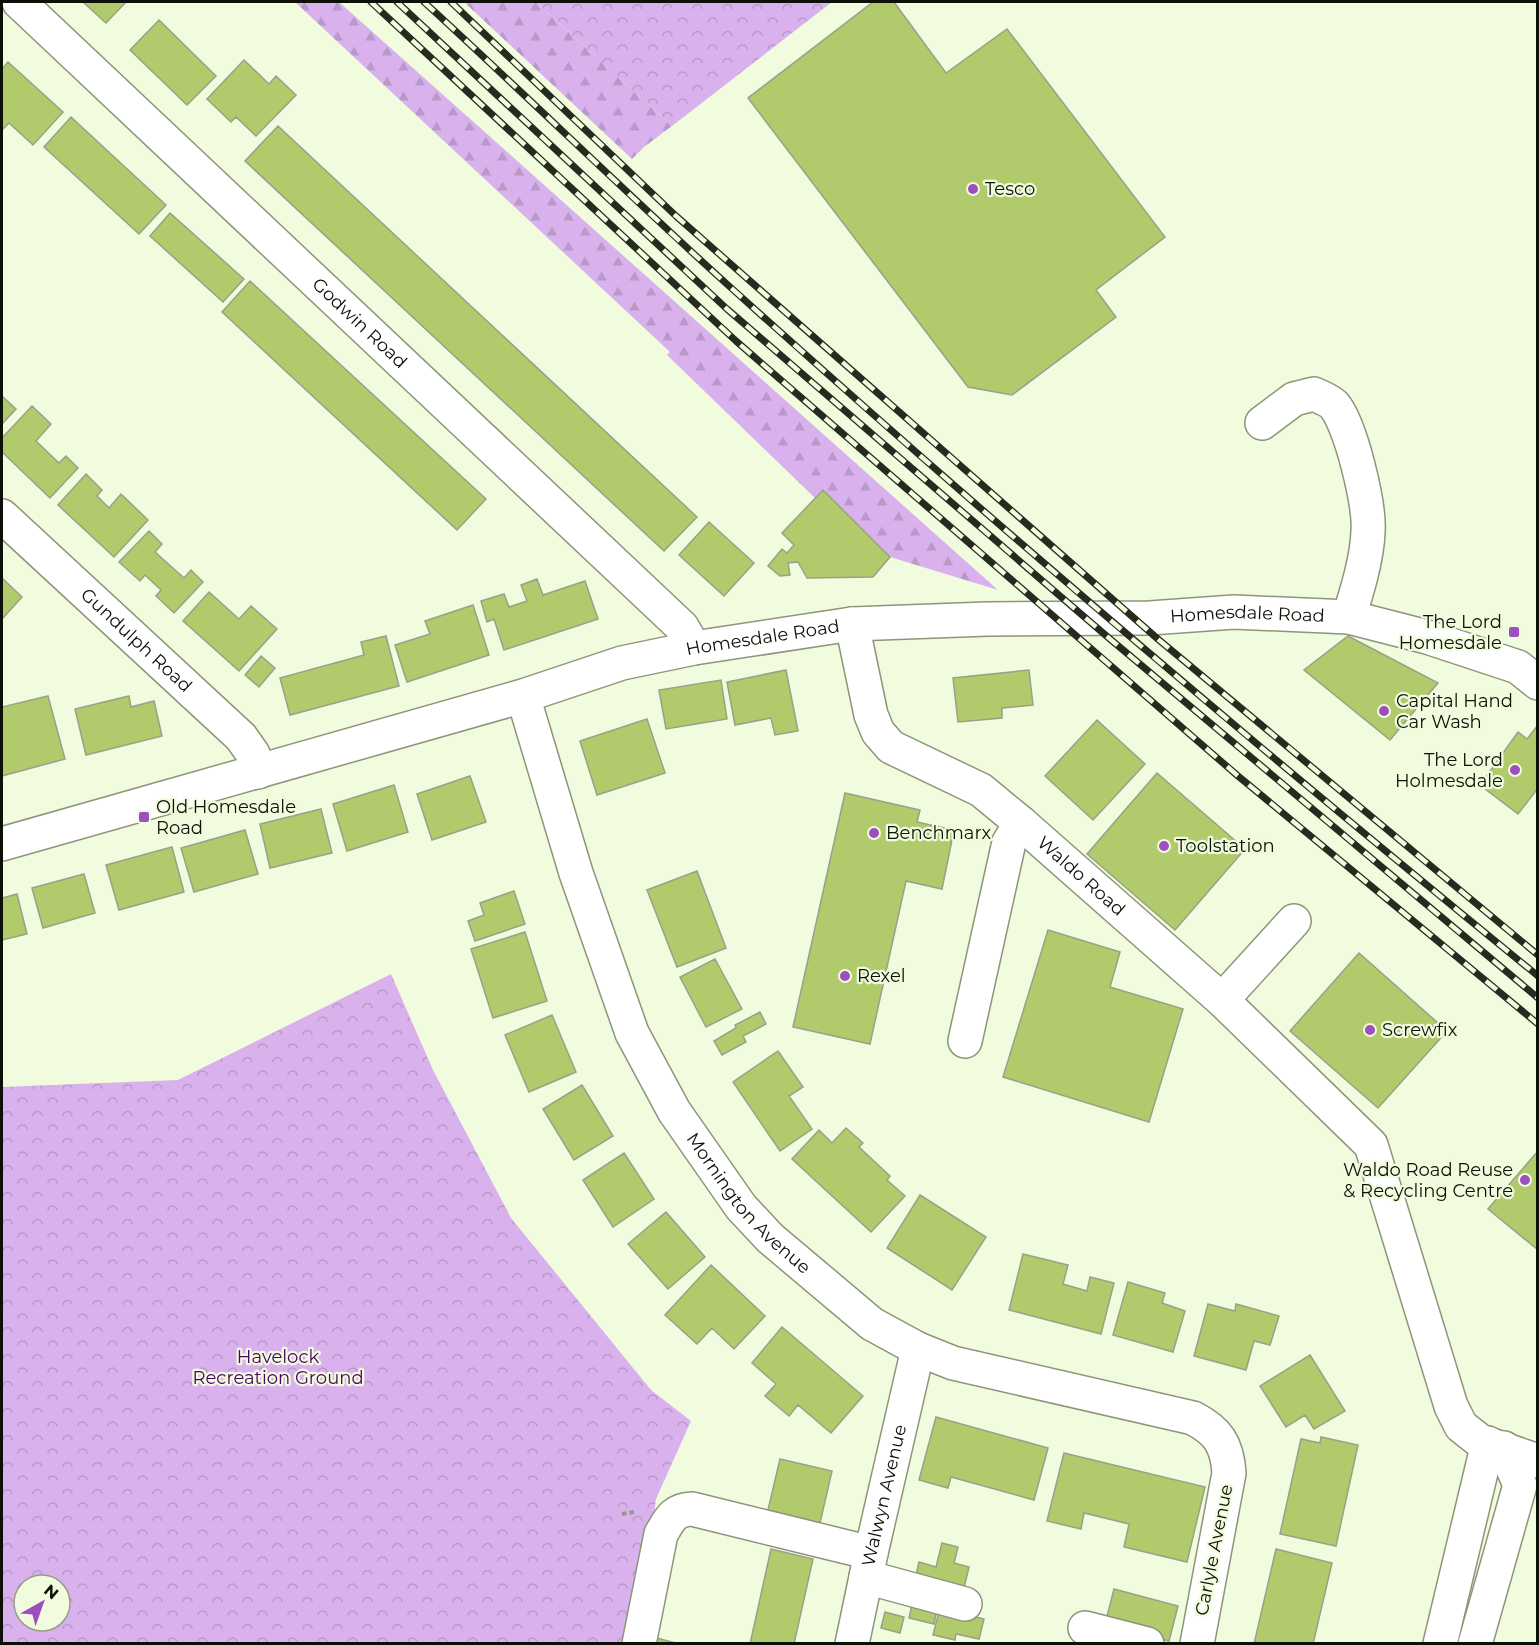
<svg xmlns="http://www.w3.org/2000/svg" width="1539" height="1645" font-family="Montserrat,sans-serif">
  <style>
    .forest { fill: url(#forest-firs) }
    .park { fill: url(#park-crowns); fill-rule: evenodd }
    .building { fill: #b1ca6c; stroke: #99a186; stroke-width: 1.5 }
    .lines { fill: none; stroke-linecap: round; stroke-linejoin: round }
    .minor-casing { stroke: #8d957a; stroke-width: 36 }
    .major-casing { stroke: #8d957a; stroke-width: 36 }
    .path { stroke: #939b85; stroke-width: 4; stroke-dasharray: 4.5 3; stroke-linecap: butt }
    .minor { stroke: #fff; stroke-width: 33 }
    .major { stroke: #fff; stroke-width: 33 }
    .rail-casing { stroke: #272b1f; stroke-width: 7 }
    .rail { stroke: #f1fbdd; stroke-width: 4.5; stroke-dasharray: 14; stroke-linecap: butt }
    .poi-dot { fill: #9d4fc0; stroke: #f1fbdd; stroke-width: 2 }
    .labels { text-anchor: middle; stroke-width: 4.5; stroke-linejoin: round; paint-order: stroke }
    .poi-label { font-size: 18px; fill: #0d1006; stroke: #f1fbdd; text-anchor: start }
    .street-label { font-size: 18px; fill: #0d1006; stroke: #f1fbdd }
    .park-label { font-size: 18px; fill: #4b0165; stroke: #f1fbdd }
  </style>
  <defs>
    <pattern id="forest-firs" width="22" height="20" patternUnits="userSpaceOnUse" patternTransform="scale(1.5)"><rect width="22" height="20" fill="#d9b2ed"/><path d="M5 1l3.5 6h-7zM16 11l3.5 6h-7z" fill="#b998ca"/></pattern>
    <pattern id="park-crowns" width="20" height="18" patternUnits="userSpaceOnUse" patternTransform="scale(1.5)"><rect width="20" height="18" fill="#d9b2ed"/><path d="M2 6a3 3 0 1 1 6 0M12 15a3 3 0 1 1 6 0" fill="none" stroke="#b998ca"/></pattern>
  </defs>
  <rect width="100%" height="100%" fill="#f1fbdd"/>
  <!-- forest -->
  <path class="forest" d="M295 2H339L998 590 890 557 823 490 816 499 667 355 670 352Z
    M464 2H536L672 126 644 147 632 159Z"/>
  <!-- park -->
  <path class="park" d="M536 2H832L672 126Z
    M391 974 433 1070 511 1218 651 1390 691 1421 656 1499 649 1554 630 1643H2V1087L178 1080ZM24 1585H60V1621H24Z"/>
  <!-- building -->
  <path class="building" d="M83 2H126L106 23Z
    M873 2H894L946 73 1007 29 1165 237 1096 290 1116 317 1012 395 968 387 748 98Z
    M159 20 216 76 187 105 130 50Z
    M244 60 269 84 276 76 296 95 256 136 236 117 231 122 207 99Z
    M8 62 63 112 33 145 9 123 2 130V69Z
    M71 117 166 205 139 234 44 147Z
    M278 126 697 517 664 551 245 161Z
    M170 213 244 279 223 302 150 236Z
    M250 281 486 499 457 530 222 312Z
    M2 396 16 409 2 424Z
    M32 406 51 424 36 441 59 463 66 456 78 468 50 498 2 452V438Z
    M86 474 102 490 97 496 109 508 121 494 148 520 114 557 58 505Z
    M823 490 890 557 873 577 807 578 798 562 788 563 790 575 780 576 768 566 782 549 787 553 794 545 782 533Z
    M709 522 754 563 724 596 679 555Z
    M149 531 162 544 155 552 184 578 191 570 203 582 174 613 156 596 161 590 145 575 140 581 119 562Z
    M2 578 22 597 2 619Z
    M537 579 543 595 585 581 598 619 504 650 494 619 487 622 481 601 504 594 509 607 527 601 521 585Z
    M209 592 239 619 251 606 277 629 239 671 183 621Z
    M473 605 489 655 407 682 395 645 430 634 425 621Z
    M386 636 399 686 290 715 280 678 364 655 361 642Z
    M1348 636 1438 683 1390 740 1304 670Z
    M261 656 275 668 259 687 245 675Z
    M786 670 798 731 775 735 771 718 735 725 727 682Z
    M1029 670 1033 705 1002 708V718L958 722 953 678Z
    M721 680 727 719 666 729 659 690Z
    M48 696 65 759 2 776V707Z
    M129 696 131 707 154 701 162 736 86 755 75 709Z
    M647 719 665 773 597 795 580 741Z
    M1097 720 1145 764 1093 820 1045 776Z
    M1538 725V788L1518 814 1480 785 1518 732 1527 739Z
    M1157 773 1245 849 1175 930 1087 854Z
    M470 776 486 822 432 840 417 794Z
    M394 785 408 832 347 851 333 804Z
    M845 793 920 810 917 822 954 830 942 889 906 881 870 1044 793 1027Z
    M321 809 332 853 270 868 260 824Z
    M245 830 258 874 194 892 181 848Z
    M172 847 184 892 119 910 106 865Z
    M697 871 726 948 677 967 647 890Z
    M84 874 95 913 43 928 32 888Z
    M514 891 525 924 475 941 468 921 484 915 480 903Z
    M17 894 27 934 2 940V898Z
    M1048 930 1120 952 1110 987 1183 1009 1149 1122 1003 1077Z
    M525 932 547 1001 493 1018 471 949Z
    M1359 953 1447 1031 1378 1108 1290 1031Z
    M715 959 742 1009 706 1027 680 977Z
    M760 1012 766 1024 743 1036 746 1042 722 1055 714 1041 736 1028 735 1025Z
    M552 1015 576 1072 529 1092 505 1035Z
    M778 1051 803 1087 789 1096 812 1129 780 1151 733 1082Z
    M582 1085 613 1136 574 1160 543 1109Z
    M846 1128 863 1143 859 1147 890 1176 887 1180 905 1196 871 1232 792 1159 819 1130 832 1143Z
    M1538 1151V1250L1488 1209Z
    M624 1153 654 1199 613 1227 583 1180Z
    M920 1195 986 1237 952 1290 887 1248Z
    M666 1212 705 1257 668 1289 628 1244Z
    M1023 1254 1068 1265 1063 1284 1087 1291 1090 1277 1114 1283 1101 1334 1009 1310Z
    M711 1265 765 1316 734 1349 712 1328 697 1344 665 1315Z
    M1128 1282 1165 1293 1162 1303 1185 1311 1173 1352 1113 1335Z
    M1208 1304 1235 1311 1236 1304 1279 1316 1270 1345 1254 1341 1246 1370 1194 1356Z
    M782 1327 863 1396 831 1433 798 1405 789 1416 765 1396 776 1384 752 1363Z
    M1310 1355 1345 1411 1314 1429 1305 1415 1286 1427 1260 1386Z
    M936 1417 1048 1448 1034 1500 951 1477 948 1488 919 1480Z
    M1321 1437 1358 1445 1336 1546 1280 1534 1301 1439 1320 1443Z
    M1064 1453 1205 1487 1187 1562 1124 1547 1129 1524 1084 1513 1081 1529 1047 1521Z
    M780 1459 832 1471 820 1523 768 1510Z
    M942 1543 958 1547 954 1563 969 1567 963 1592 915 1580 919 1562 936 1567Z
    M771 1549 813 1559 794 1644H750Z
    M1276 1549 1332 1563 1313 1644H1254Z
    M1114 1589 1178 1606 1169 1641 1105 1624Z
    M913 1600 938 1605 934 1624 909 1618Z
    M940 1608 984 1619 979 1639 956 1634 955 1640 933 1635Z
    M885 1612 904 1617 900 1633 881 1628Z
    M649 1636 676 1643V1644H648Z"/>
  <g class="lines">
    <defs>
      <g id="minor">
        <path id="s1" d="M19 2 682 627 694 648"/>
        <path d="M1262 423 1294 399 1314 394C1320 397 1329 400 1334 405 1351 425 1370 505 1368 532 1367 559 1357 591 1349 617"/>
        <path id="s2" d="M2 516 241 737 253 754 258 772"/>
        <path id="s3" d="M852 624 871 715 878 732 891 747 981 790 1021 823 1222 1000 1371 1145 1451 1406 1461 1426 1480 1441 1538 1461"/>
        <path id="s4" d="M523 696 576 873 632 1033 674 1111 741 1207 770 1238 872 1324 918 1349 953 1363 1193 1418C1218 1431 1227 1444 1229 1473L1197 1644"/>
        <path d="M1222 1000 1294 921"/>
        <path d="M965 1041 1009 842 1021 823"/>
        <path d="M866 1577 965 1604"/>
        <path d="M1085 1628 1147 1644"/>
        <path d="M639 1644 661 1534C670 1519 673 1510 692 1509L871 1553"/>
        <path id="s5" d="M852 1644 871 1553 918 1349"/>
        <path d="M1440 1644 1488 1443"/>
        <path d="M1475 1644 1520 1485 1504 1448"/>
      </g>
      <g id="major">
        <path id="s6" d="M2 844 523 696 622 663 694 648 852 624 987 619 1150 618 1234 612 1349 617 1427 637 1518 667 1538 683"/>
      </g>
    </defs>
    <!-- minor casing -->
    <use href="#minor" class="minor-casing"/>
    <!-- major casing -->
    <use href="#major" class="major-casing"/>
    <!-- path -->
    <path class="path" d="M622 1514 634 1512"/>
    <!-- minor -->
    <use href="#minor" class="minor"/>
    <!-- major -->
    <use href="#major" class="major"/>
    <defs>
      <path id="rail" d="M371 2 736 341 1238 776 1538 1024
        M397 2 727 309 1110 639 1538 998
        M424 2C526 95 626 193 729 286 992 523 1263 752 1538 976
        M451 2 676 216 1159 640 1538 955"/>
    </defs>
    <!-- rail casing -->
    <use href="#rail" class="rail-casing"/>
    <!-- rail -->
    <use href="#rail" class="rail"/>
  </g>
  <!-- markers -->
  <g class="poi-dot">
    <circle cx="973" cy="189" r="6"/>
    <rect x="1508" y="626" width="12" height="12" rx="3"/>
    <circle cx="1384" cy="711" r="6"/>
    <circle cx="1515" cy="770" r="6"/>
    <rect x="138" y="811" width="12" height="12" rx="3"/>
    <circle cx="874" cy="833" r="6"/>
    <circle cx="1164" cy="846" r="6"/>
    <circle cx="845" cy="976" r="6"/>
    <circle cx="1370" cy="1030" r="6"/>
    <circle cx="1525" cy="1180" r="6"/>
  </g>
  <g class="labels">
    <!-- poi labels -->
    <g class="poi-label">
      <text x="985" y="195">Tesco</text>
      <text x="1502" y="628" text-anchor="end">The Lord<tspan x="1502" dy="21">Homesdale</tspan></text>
      <text x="1396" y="707">Capital Hand<tspan x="1396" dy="21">Car Wash</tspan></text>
      <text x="1503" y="766" text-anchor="end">The Lord<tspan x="1503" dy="21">Holmesdale</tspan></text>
      <text x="156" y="813">Old Homesdale<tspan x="156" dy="21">Road</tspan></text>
      <text x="886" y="839">Benchmarx</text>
      <text x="1176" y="852">Toolstation</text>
      <text x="857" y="982">Rexel</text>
      <text x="1382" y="1036">Screwfix</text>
      <text x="1513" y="1176" text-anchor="end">Waldo Road Reuse<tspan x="1513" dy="21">&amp; Recycling Centre</tspan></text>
    </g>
    <!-- street labels -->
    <g class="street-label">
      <text dy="6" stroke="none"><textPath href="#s1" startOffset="468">Godwin Road</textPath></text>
      <text dy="6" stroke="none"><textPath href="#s6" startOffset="1275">Homesdale Road</textPath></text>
      <text dy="6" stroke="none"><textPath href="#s6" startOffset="789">Homesdale Road</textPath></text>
      <text dy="6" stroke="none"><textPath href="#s2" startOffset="183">Gundulph Road</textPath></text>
      <text dy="6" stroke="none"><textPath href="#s3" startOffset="363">Waldo Road</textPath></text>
      <text dy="6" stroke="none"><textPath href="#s4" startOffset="562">Mornington Avenue</textPath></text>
      <text dy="6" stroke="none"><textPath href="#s5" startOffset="152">Walwyn Avenue</textPath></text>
      <text transform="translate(1214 1550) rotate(-79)" y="6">Carlyle Avenue</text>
    </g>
    <!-- park labels -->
    <g class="park-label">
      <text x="278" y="1363">Havelock<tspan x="278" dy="21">Recreation Ground</tspan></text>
    </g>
  </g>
  <!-- border -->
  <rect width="1539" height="1645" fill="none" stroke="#0d1006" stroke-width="6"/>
  <!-- north arrow -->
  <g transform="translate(42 1603) rotate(40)"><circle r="28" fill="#f1fbdd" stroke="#969d87" stroke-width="1.5"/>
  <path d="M0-4.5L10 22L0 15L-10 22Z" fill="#9d4fc0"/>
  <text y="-9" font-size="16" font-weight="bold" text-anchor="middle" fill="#0d1006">N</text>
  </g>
</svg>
